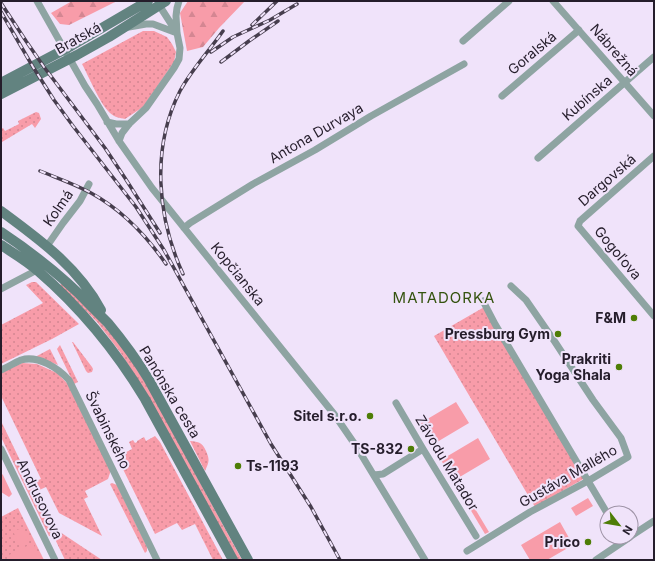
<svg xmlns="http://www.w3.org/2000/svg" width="655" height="561" font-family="Inter,sans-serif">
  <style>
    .grass { fill: url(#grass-dots) }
    .forest { fill: url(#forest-firs) }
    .park { fill: #f89ca9 }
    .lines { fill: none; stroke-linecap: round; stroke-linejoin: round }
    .minor { stroke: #8ea4a2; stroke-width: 7 }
    .secondary { stroke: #628380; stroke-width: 10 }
    .rail-casing { stroke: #473e4e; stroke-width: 3.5 }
    .rail { stroke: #f0e3fa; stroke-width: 2; stroke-dasharray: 6; stroke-linecap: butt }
    .poi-dot { fill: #4e7d06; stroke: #f0e3fa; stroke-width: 1.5 }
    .labels { text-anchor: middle; stroke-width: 4; stroke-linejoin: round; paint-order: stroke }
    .street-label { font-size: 14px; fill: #251d2b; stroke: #f0e3fa }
    .poi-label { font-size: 14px; font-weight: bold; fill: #251d2b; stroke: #f0e3fa; text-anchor: end }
    .neighbourhood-label { font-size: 15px; letter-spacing: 1px; fill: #35530f; stroke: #f0e3fa }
  </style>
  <defs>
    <pattern id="grass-dots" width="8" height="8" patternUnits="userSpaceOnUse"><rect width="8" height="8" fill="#f89ca9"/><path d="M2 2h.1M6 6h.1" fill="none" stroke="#d48692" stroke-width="1.8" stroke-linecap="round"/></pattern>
    <pattern id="forest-firs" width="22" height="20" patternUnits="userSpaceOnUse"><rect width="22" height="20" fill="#f89ca9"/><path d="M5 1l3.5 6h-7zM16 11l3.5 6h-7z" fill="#d48692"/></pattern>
  </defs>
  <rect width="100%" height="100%" fill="#f0e3fa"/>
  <!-- grass -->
  <path class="grass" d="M143 31H154L167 37 172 44 176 52 174 62 143 107 125 119C120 118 114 117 110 113 100 104 89 77 82 64Z
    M36 112 39 113 41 119 35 128 32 124 2 142 1 141V129L3 128 5 131 19 124 18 121Z
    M32 282H36L79 324 52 339 1 364V325L43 303 26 285Z
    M63 282 88 307 125 351 148 387 242 560H238L146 392 120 352 97 322 60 285Z
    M486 306 585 478 535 507 434 336Z
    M72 342H73L92 367 93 369 92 372 88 373 86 371Z
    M60 345 78 382 74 384 57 349Z
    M50 349 58 365 43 359 35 357Z
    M22 363 37 364 57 373 68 384 110 470V473L108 479 85 491 88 497 84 499 102 536 59 513 46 487 35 492 50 521 57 530 102 560H65L54 537 49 536 1 437V421L31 483 41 479 1 396V373Z
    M155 436 160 442 223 560H213L195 524 182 530 177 523 155 534 117 457 132 449 129 442 133 440 135 443 137 442V441L144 437 146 441Z
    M190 441C199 442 202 442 206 451 210 460 209 462 205 471Z
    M112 483 117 485 147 547V551L145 553 110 484Z
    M18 508 44 560H1V517Z"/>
  <!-- forest -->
  <path class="forest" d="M72 1H117L69 25 60 24 51 13Z
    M188 1H245L219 28 203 47 187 51 180 13Z"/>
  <!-- park -->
  <path class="park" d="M456 402 469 423 432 445 419 424Z
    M478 438 490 459 453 481 441 460Z
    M1 473 3 475 12 494 9 497 1 492Z
    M588 498 593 506 576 516 571 508Z
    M474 507 489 532 485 534 470 509Z
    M560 522 573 545 547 560H530L521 545Z
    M23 528 29 540 19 545 13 531Z
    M33 543 41 560H11L9 555Z"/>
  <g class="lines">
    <!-- minor -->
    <path class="minor" d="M37 1 85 86 97 104 119 141 152 188 334 414 356 446 425 560
      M159 1V5L177 33
      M553 1 654 116
      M129 27 146 24H153L177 33
      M463 41 509 1
      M502 96 579 30
      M107 122 116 124H129
      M119 141 122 133 129 124 146 108 174 68 179 59 180 48 177 33 176 16 177 8 179 1
      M654 156 580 221 578 226 654 316
      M538 158 654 57
      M184 228 190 223 253 184 315 150 371 116 464 64
      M47 246 63 223 80 201 89 184
      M1 289 37 270
      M483 301 495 324 607 513
      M1 370C8 367 14 363 21 360 38 355 58 368 69 380L157 560
      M396 403 423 449 476 536
      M1 449 55 560
      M374 475 383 474 423 449
      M631 536 654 521
      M467 551 530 512 588 481 628 457 621 438 593 400 555 342 526 300 511 286
      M596 560 630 537"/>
    <!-- secondary -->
    <path class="secondary" d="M1 83 71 46 148 1
      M1 94 77 55 109 37 166 1
      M1 211C39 239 78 267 101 310
      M1 232C34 254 65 278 93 308 98 313 103 318 108 323 123 341 137 360 149 380L248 560
      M1 245C13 253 27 261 38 271 81 308 116 351 145 399L233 560"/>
    <defs>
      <path id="rail" d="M1 3 26 41 44 67 105 148 125 178 160 233
        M1 12 33 67 54 100 73 126 136 207 164 250 271 444 311 507 340 560
        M252 25 277 1
        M211 52 233 37 270 20 297 4
        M221 62 249 41 278 21
        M40 171C57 178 75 184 91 193 122 210 146 235 166 264
        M183 274C157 217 151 148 180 91 192 69 209 51 223 31"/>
    </defs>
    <!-- rail casing -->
    <use href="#rail" class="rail-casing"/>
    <!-- rail -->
    <use href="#rail" class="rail"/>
  </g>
  <!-- markers -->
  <g class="poi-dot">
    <circle cx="634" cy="318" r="4"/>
    <circle cx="558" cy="334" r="4"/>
    <circle cx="619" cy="367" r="4"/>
    <circle cx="370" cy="416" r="4"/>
    <circle cx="411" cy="449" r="4"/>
    <circle cx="238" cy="466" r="4"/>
    <circle cx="588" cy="542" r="4"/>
  </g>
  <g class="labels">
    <!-- street labels -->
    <g class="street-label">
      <text transform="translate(78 38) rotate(-29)" y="5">Bratská</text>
      <text transform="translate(614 50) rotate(49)" y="5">Nábrežná</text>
      <text transform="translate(532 53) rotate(-40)" y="5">Goralská</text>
      <text transform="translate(587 98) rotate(-41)" y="5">Kubínska</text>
      <text transform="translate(316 133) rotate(-30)" y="5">Antona Durvaya</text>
      <text transform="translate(607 180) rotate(-41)" y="5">Dargovská</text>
      <text transform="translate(58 208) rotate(-55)" y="5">Kolmá</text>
      <text transform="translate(618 253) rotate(50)" y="5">Gogoľova</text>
      <text transform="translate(238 274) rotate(51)" y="5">Kopčianska</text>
      <text transform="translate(170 392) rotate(59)" y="5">Panónska cesta</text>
      <text transform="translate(108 430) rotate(64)" y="5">Švabinského</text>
      <text transform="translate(447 463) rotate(59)" y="5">Závodu Matador</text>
      <text transform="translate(568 476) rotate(-30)" y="5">Gustáva Mallého</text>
      <text transform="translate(40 499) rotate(64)" y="5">Andrusovova</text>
    </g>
    <!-- poi labels -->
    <g class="poi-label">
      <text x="626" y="323">F&amp;M</text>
      <text x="550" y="339">Pressburg Gym</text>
      <text x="611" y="364">Prakriti<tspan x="611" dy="16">Yoga Shala</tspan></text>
      <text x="362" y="421">Sitel s.r.o.</text>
      <text x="403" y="454">TS-832</text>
      <text x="246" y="471" text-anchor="start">Ts-1193</text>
      <text x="580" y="547">Prico</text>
    </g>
    <!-- neighbourhood labels -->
    <g class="neighbourhood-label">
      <text x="444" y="303">MATADORKA</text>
    </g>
  </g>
  <!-- border -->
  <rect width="655" height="561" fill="none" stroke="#251d2b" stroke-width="4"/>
  <!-- north arrow -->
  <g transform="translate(619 525) rotate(121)"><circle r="19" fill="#f0e3fa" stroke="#9f94a7"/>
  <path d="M0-3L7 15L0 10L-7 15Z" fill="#4e7d06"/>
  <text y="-6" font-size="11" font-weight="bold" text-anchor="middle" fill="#251d2b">N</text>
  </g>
</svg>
